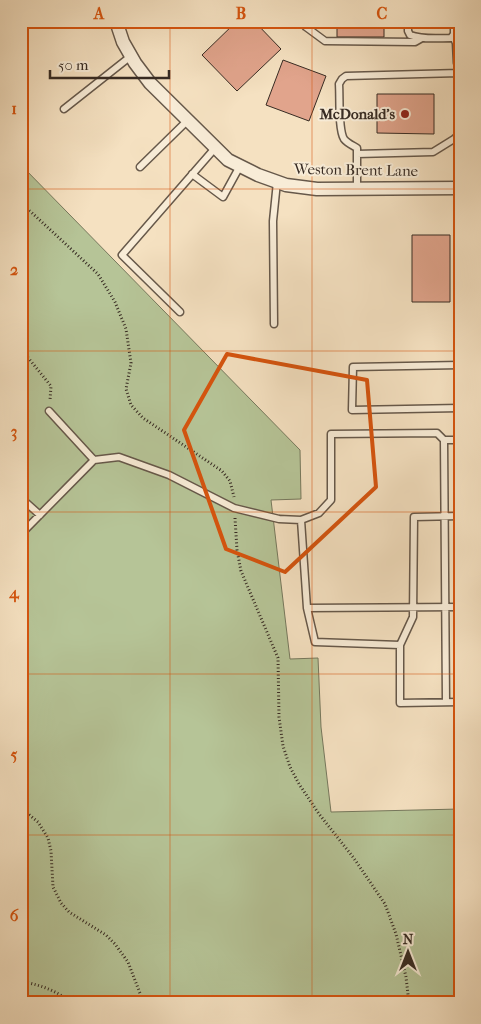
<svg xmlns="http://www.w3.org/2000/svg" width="481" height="1024" font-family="'IM FELL French Canon',serif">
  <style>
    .green { fill: #b6c497; stroke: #76785d }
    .building { fill: #e1a48c; stroke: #372b23 }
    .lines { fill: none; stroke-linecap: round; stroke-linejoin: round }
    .lane-casing { stroke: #66584a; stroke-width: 9 }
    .street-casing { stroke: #66584a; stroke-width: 15 }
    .path { stroke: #372b23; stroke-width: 3; stroke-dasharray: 1 2.5; stroke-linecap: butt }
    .lane { stroke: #f8ecd7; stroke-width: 6 }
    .street { stroke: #f8ecd7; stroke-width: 12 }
    .marked { fill: none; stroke: #d6540e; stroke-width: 4; stroke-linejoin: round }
    .grid { fill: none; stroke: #d6540e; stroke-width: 1; stroke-opacity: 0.55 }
    .poi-dot { fill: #8f2418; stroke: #f8ecd7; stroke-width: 2 }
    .labels { text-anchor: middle; stroke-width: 4; stroke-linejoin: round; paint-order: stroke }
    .poi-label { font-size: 15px; font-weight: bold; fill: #372b23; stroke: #f8ecd7; text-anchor: end }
    .street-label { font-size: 15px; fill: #372b23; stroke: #f8ecd7 }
    .neatline { fill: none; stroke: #d6540e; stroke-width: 2 }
    .grid-label { font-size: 16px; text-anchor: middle; font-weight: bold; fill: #d6540e }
  </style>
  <rect width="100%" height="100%" fill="#f5e1c1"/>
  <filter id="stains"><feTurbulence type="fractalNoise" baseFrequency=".004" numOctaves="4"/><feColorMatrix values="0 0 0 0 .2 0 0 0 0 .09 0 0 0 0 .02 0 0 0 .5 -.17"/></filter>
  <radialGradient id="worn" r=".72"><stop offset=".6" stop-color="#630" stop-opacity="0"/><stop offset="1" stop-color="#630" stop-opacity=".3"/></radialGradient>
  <!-- green -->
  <path class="green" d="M21 165 300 450 301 499 271 500 290 659 318 658 321 727 331 812 460 809V1003H21Z"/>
  <!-- building -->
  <path class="building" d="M237 21H254L281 49 237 91 202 55Z
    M337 21H384V37H337Z
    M283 60 326 76 309 121 266 105Z
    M377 94H434V134L377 133Z
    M412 235H450V302H412Z"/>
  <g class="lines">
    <defs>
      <path id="lane" d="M301 21 306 27 325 41 415 42 422 38
        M408 21V31L410 35C423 40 438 38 451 38L454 34V21
        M453 36 456 43 457 63 460 65
        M459 65V126L460 128
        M64 109 131 56
        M357 154 433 152 454 139 460 134
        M140 167 188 120
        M192 174 223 197 240 166
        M357 189V148C352 145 347 143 344 139 338 129 340 97 339 84L342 79 346 76 459 73
        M180 312 122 255 216 147
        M274 324 273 221 277 182
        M460 365 353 367 352 410 460 408
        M49 411 94 460
        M444 440H460
        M21 498 40 515
        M460 516 414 517 413 617 400 645V703L460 702
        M301 520 307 608 315 642 400 645
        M21 534 94 460 119 457 169 475 234 508 279 519 301 520 319 513 331 500V434L437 433 444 440 446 702
        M307 608 460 607"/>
      <path id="street" d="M116 21 123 42 135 63 150 83 228 160 258 175 286 185 317 189 460 188"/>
    </defs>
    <!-- lane casing -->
    <use href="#lane" class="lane-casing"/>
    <!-- street casing -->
    <use href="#street" class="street-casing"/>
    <!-- path -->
    <path class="path" d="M21 204 31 212 98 274 115 302 126 329 131 363 126 389 131 405 143 418 222 471 230 481 234 497
      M21 349 51 386 50 400
      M235 518 237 550 241 571 278 658 279 717 283 746 290 767 299 784 319 814 353 857 385 904 396 934 406 977 409 1003
      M21 808 38 822 48 838 51 851 53 887 61 903 69 912 106 935 115 944 128 962 141 996 147 1003
      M21 981C39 985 57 990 71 1003"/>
    <!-- lane -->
    <use href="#lane" class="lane"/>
    <!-- street -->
    <use href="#street" class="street"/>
  </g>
  <!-- marked area -->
  <path class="marked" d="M227 354 367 380 376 487 285 572 226 549 184 430Z"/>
  <!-- grid -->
  <path class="grid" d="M170 21V1003M312 21V1003M21 189H460M21 351H460M21 512H460M21 674H460M21 835H460"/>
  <!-- markers -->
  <circle class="poi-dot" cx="405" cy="114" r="5"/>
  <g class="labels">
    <!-- poi labels -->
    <g class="poi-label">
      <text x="395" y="119">McDonald's</text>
    </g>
    <!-- street labels -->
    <g class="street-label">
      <text transform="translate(356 170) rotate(1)" y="5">Weston Brent Lane</text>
    </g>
  </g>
  <!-- margin -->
  <rect width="481" height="1024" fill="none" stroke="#f5e1c1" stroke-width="55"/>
  <!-- north arrow -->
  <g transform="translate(408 952)" stroke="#f8ecd7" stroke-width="4" paint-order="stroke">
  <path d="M0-4L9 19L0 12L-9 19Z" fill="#372b23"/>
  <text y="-8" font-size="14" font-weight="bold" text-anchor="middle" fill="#372b23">N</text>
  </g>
  <!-- scale -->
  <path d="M50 70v8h119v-8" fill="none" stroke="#372b23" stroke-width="2.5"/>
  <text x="58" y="70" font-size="15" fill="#372b23" stroke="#f8ecd7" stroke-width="4" paint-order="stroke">50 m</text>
  <rect x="28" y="28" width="426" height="968" class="neatline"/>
  <g class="grid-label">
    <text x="99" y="19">A</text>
    <text x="241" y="19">B</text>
    <text x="382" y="19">C</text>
    <text x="14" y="114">1</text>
    <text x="14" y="275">2</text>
    <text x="14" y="437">3</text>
    <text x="14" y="598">4</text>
    <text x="14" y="760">5</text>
    <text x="14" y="921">6</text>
  </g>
  <rect width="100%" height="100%" filter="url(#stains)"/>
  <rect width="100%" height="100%" fill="url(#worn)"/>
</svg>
